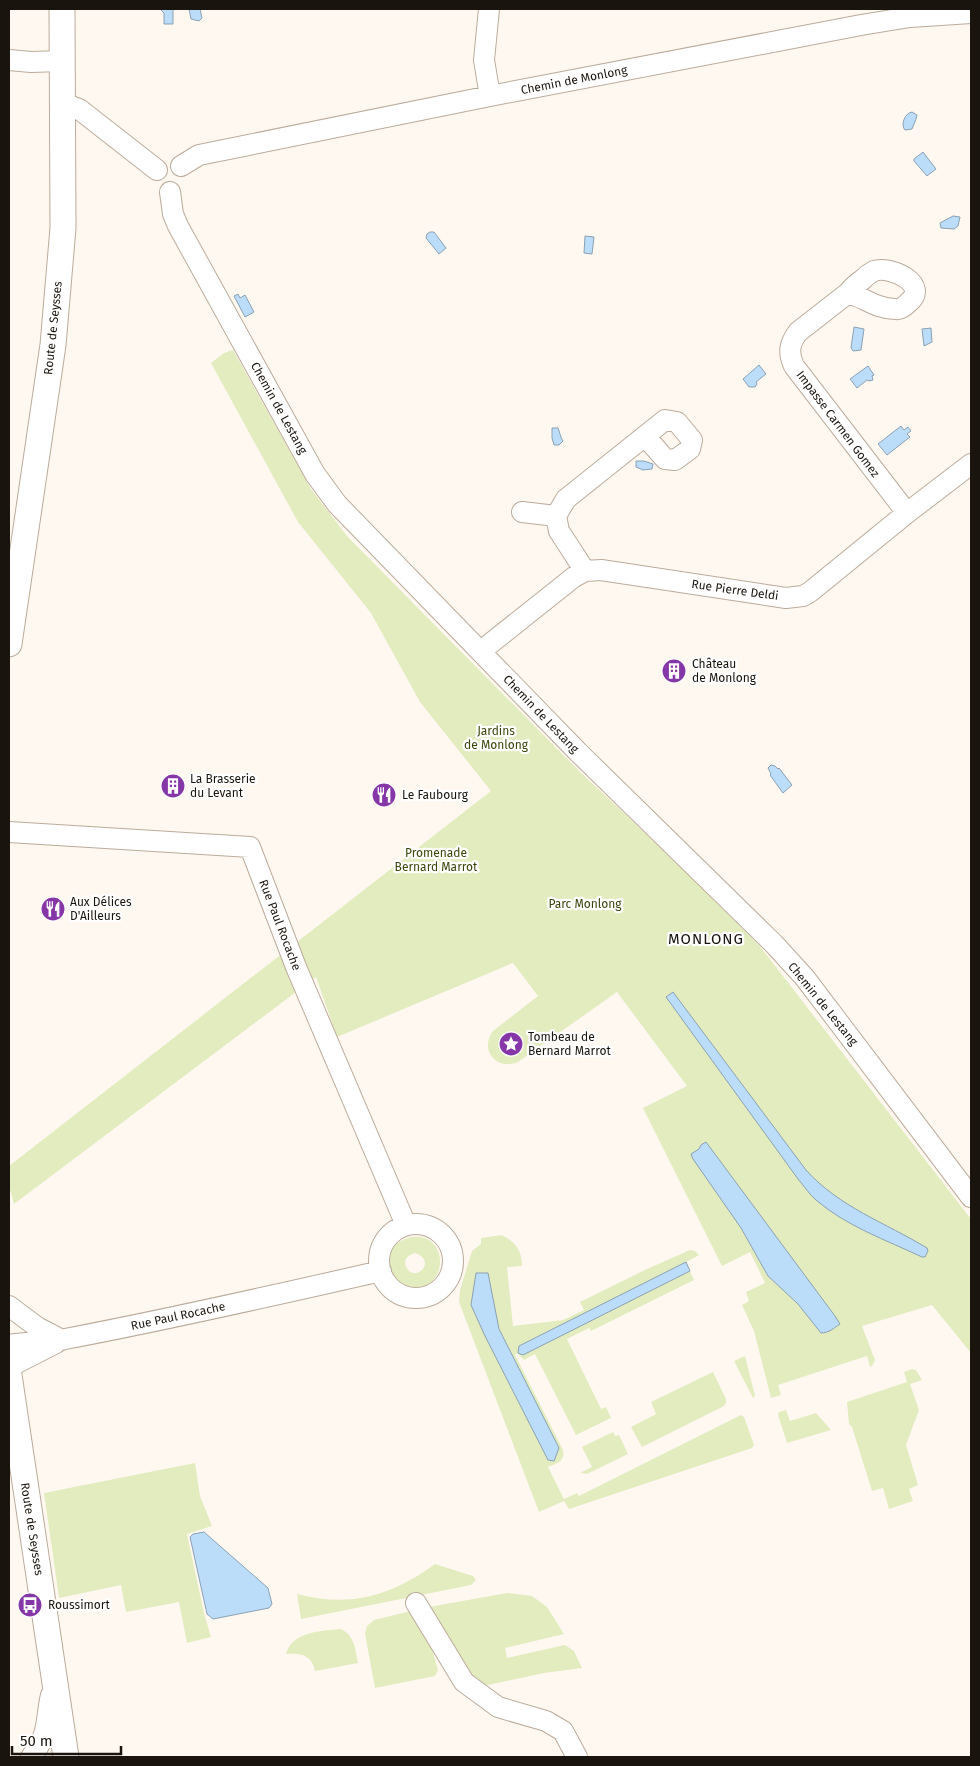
<svg xmlns="http://www.w3.org/2000/svg" width="980" height="1766" font-family="'Fira Sans',sans-serif">
  <style>
    .green { fill: #e2ecbf; fill-rule: evenodd }
    .water { fill: #bbddf9; stroke: #8ba1b2 }
    .lines { fill: none; stroke-linecap: round; stroke-linejoin: round }
    .minor-casing { stroke: #bcab9b; stroke-width: 22 }
    .major-casing { stroke: #bcab9b; stroke-width: 27 }
    .minor { stroke: #fff; stroke-width: 20 }
    .major { stroke: #fff; stroke-width: 25 }
    .labels { text-anchor: middle; stroke-width: 4.5; stroke-linejoin: round; paint-order: stroke }
    .street-label { font-size: 12px; fill: #1a140e; stroke: #fff }
    .poi-label { font-size: 12px; fill: #1a140e; stroke: #fff; text-anchor: start }
    .park-label { font-size: 12px; fill: #3d450c; stroke: #fff }
    .quarter-label { font-size: 15px; letter-spacing: 1px; fill: #1a140e; stroke: #fff }
  </style>
  <rect width="100%" height="100%" fill="#fff8f1"/>
  <!-- green -->
  <path class="green" d="M233 350 311 489 347 536 576 768 682 868 759 945 971 1219V1353L932 1305 862 1326 875 1360 872 1366 870 1367 867 1356 778 1385 781 1395 771 1398 754 1331 742 1305 749 1301 746 1292 765 1283 750 1252 722 1266 643 1108 687 1086 617 992 518 1062C496 1071 479 1050 493 1031L538 996 513 963 337 1037 316 977 14 1204 9 1186V1166L491 791 420 702 371 613 298 522 211 363 224 353Z
    M502 1235C515 1242 522 1250 522 1266L507 1267 513 1326 563 1320 584 1310 580 1302 647 1269 690 1250 695 1251 699 1255 686 1262 694 1280 591 1331 589 1328 567 1339 601 1409 606 1407 611 1418 576 1435 535 1354 524 1360 517 1353 515 1355 563 1450C565 1462 557 1463 548 1467L564 1499 577 1493 579 1496 741 1415 744 1417 754 1445 752 1448 569 1509 564 1501 539 1512 459 1302 460 1290 472 1251 481 1244V1238Z
    M410 1237C414 1237 421 1236 425 1238 454 1251 437 1297 409 1287 404 1285 400 1284 396 1279 388 1269 386 1255 396 1244 399 1241 406 1239 410 1237ZM415 1253C438 1261 415 1283 407 1268 402 1260 408 1255 415 1253Z
    M745 1356 755 1396 753 1398 734 1361Z
    M912 1369 916 1370 922 1380 910 1384 919 1410 906 1445 918 1485 909 1489 913 1501 889 1509 883 1488 872 1491 852 1427 849 1424 847 1402 907 1382 904 1372Z
    M713 1372 726 1399V1403L724 1406 642 1447 631 1427 656 1414 651 1402Z
    M786 1410 790 1421 816 1413 831 1430 787 1443 778 1415 779 1412Z
    M613 1432 615 1436 619 1435 628 1454 587 1474 580 1473 592 1467 582 1447Z
    M195 1463 200 1496 212 1526 187 1534 204 1613 211 1637 187 1643 179 1602 126 1612 121 1585 59 1598 44 1493Z
    M435 1564 473 1576 476 1580 471 1585 301 1619 297 1594C350 1608 391 1596 435 1564Z
    M507 1593 532 1596 547 1607 564 1634 505 1648 507 1658 565 1645 574 1651 582 1668 544 1673 483 1686 466 1678 429 1607Z
    M411 1611 426 1629 438 1670 435 1676 375 1688 365 1634 367 1626 374 1620Z
    M341 1629C355 1636 355 1649 358 1663L315 1671C312 1655 301 1653 286 1654 292 1631 322 1631 341 1629Z"/>
  <!-- water -->
  <path class="water" d="M160 9H173V24H164V13Z
    M189 9H200L202 18 199 21 191 19Z
    M912 112 917 115 916 119 912 129 905 130C900 125 905 113 912 112Z
    M923 152 936 169 927 176 914 161V159Z
    M953 216 960 217 958 226 954 229 941 228 940 223Z
    M430 232H434L446 248 439 254 426 238 427 234Z
    M585 236 594 237 592 254 584 253Z
    M238 294 240 298 245 295 254 312 245 317 234 296Z
    M854 327 864 329 861 350 853 351 851 348Z
    M931 328 932 342 924 346 922 329Z
    M759 365 766 374 756 382 757 384 755 387H749L743 379Z
    M868 366 874 375 872 376 873 380 870 381 867 380 857 388 850 379Z
    M901 426 904 430 908 427 911 431 907 434 910 437 887 455 878 444Z
    M552 428H558C560 432 560 437 563 441L559 445H554L552 438Z
    M636 461H644L653 464 652 469 643 470 636 467Z
    M771 765 775 766 778 769 779 768 792 785 783 793 770 775 771 774 768 768Z
    M673 992 806 1170C839 1207 886 1223 927 1248L928 1251 925 1257H922C886 1240 846 1226 816 1200 809 1194 804 1186 798 1179L666 997Z
    M706 1142 835 1316 840 1324C834 1328 829 1333 821 1333L798 1304 768 1276 741 1228 693 1159 691 1154 699 1149 701 1145Z
    M686 1262 690 1271 523 1355 518 1353 519 1346Z
    M476 1273H488L499 1329 559 1448 554 1461 548 1460 485 1336 471 1305Z
    M204 1532 268 1588 272 1604 269 1608 213 1619 207 1614 190 1537 193 1534Z"/>
  <g class="lines">
    <defs>
      <path id="minor" d="M489 9 484 60 490 96
        M9 60 31 62 61 61
        M63 103 79 109 157 170
        M181 166 199 155 490 96 861 25 910 17 971 13
        M170 192 173 214 178 226 315 474 337 504 578 752 774 944 805 978 971 1197
        M848 293C866 298 874 308 895 309 900 310 904 307 908 303 931 285 891 265 874 271 870 273 865 277 862 280 856 284 852 288 848 293L798 332C789 344 788 353 794 366L907 513
        M522 512 556 516
        M585 571 559 531 556 516 566 499 665 420 677 422 692 440 690 449 675 460 665 459 645 436
        M481 651 574 577 585 571 601 570 786 598 803 596 810 592 907 513 971 464
        M9 832 250 847 296 967 406 1225
        M379 1261a37 37 0 1 1 74 0a37 37 0 1 1-74 0Z
        M9 1306 37 1327 62 1340
        M9 1345C27 1342 47 1343 65 1339 171 1319 276 1295 381 1271
        M9 1367 56 1343
        M416 1603 464 1682 498 1707 546 1721 563 1731 577 1757
        M31 1757C50 1734 45 1721 51 1695"/>
      <path id="major" d="M9 644 53 345 63 228 62 9
        M9 1375 66 1757"/>
    </defs>
    <!-- minor casing -->
    <use href="#minor" class="minor-casing"/>
    <!-- major casing -->
    <use href="#major" class="major-casing"/>
    <!-- minor -->
    <use href="#minor" class="minor"/>
    <!-- major -->
    <use href="#major" class="major"/>
  </g>
  <!-- icons -->
  <defs>
    <symbol id="building-disc" viewBox="-11 -11 22 22"><circle r="9.5" fill="#8637a7" stroke="#fff"/><path d="M-4-6H4V6H1V3H-1V6H-4ZM-2.5-4.3h1.7v1.8h-1.7ZM.8-4.3h1.7v1.8H.8ZM-2.5-1h1.7V.8h-1.7ZM.8-1h1.7V.8H.8Z" fill="#fff"/></symbol>
    <symbol id="restaurant-disc" viewBox="-11 -11 22 22"><circle r="9.5" fill="#8637a7" stroke="#fff"/><path d="M-5-6h1v4h1v-4h1v4h1v-4h1v5L-1.5 .5V6h-2V.5L-5-1ZM5-6V6H3V1.5H1.5Q1.5-4 5-6Z" fill="#fff"/></symbol>
    <symbol id="sight-disc" viewBox="-11 -11 22 22"><circle r="9.5" fill="#8637a7" stroke="#fff"/><path d="M0-6L1.8-2.2L6-1.7L2.9 1.2L3.7 5.4L0 3.3L-3.7 5.4L-2.9 1.2L-6-1.7L-1.8-2.2Z" fill="#fff"/></symbol>
    <symbol id="bus-disc" viewBox="-11 -11 22 22"><circle r="9.5" fill="#8637a7" stroke="#fff"/><path d="M-5-6H5V4H4V6H2V4H-2V6H-4V4H-5ZM-3.5-4V0h7V-4ZM-3.5 1.2v1.5H-2V1.2ZM2 1.2v1.5H3.5V1.2Z" fill="#fff"/></symbol>
  </defs>
  <g fill-rule="evenodd">
    <use href="#building-disc" x="660" y="657" width="28" height="28"/>
    <use href="#building-disc" x="159" y="772" width="28" height="28"/>
    <use href="#restaurant-disc" x="370" y="781" width="28" height="28"/>
    <use href="#restaurant-disc" x="39" y="895" width="28" height="28"/>
    <use href="#sight-disc" x="497" y="1030" width="28" height="28"/>
    <use href="#bus-disc" x="16" y="1591" width="28" height="28"/>
  </g>
  <g class="labels">
    <!-- street labels -->
    <g class="street-label">
      <text transform="translate(574 80) rotate(-11)" y="4">Chemin de Monlong</text>
      <text transform="translate(53 328) rotate(-84)" y="4">Route de Seysses</text>
      <text transform="translate(279 408) rotate(61)" y="4">Chemin de Lestang</text>
      <text transform="translate(838 424) rotate(53)" y="4">Impasse Carmen Gomez</text>
      <text transform="translate(735 590) rotate(8)" y="4">Rue Pierre Deldi</text>
      <text transform="translate(541 714) rotate(46)" y="4">Chemin de Lestang</text>
      <text transform="translate(280 925) rotate(69)" y="4">Rue Paul Rocache</text>
      <text transform="translate(823 1004) rotate(51)" y="4">Chemin de Lestang</text>
      <text transform="translate(178 1316) rotate(-12)" y="4">Rue Paul Rocache</text>
      <text transform="translate(32 1529) rotate(81)" y="4">Route de Seysses</text>
    </g>
    <!-- poi labels -->
    <g class="poi-label">
      <text x="692" y="668">Château<tspan x="692" dy="14">de Monlong</tspan></text>
      <text x="190" y="783">La Brasserie<tspan x="190" dy="14">du Levant</tspan></text>
      <text x="402" y="799">Le Faubourg</text>
      <text x="70" y="906">Aux Délices<tspan x="70" dy="14">D'Ailleurs</tspan></text>
      <text x="528" y="1041">Tombeau de<tspan x="528" dy="14">Bernard Marrot</tspan></text>
      <text x="48" y="1609">Roussimort</text>
    </g>
    <!-- park labels -->
    <g class="park-label">
      <text x="496" y="735">Jardins<tspan x="496" dy="14">de Monlong</tspan></text>
      <text x="436" y="857">Promenade<tspan x="436" dy="14">Bernard Marrot</tspan></text>
      <text x="585" y="908">Parc Monlong</text>
    </g>
    <!-- quarter labels -->
    <g class="quarter-label">
      <text x="706" y="944">MONLONG</text>
    </g>
  </g>
  <!-- border -->
  <rect width="980" height="1766" fill="none" stroke="#1a140e" stroke-width="20"/>
  <!-- scale -->
  <path d="M12 1746v8h109v-8" fill="none" stroke="#1a140e" stroke-width="2.5"/>
  <text x="20" y="1746" font-size="15" fill="#1a140e" stroke="#ffffff" stroke-width="4" paint-order="stroke">50 m</text>
</svg>
